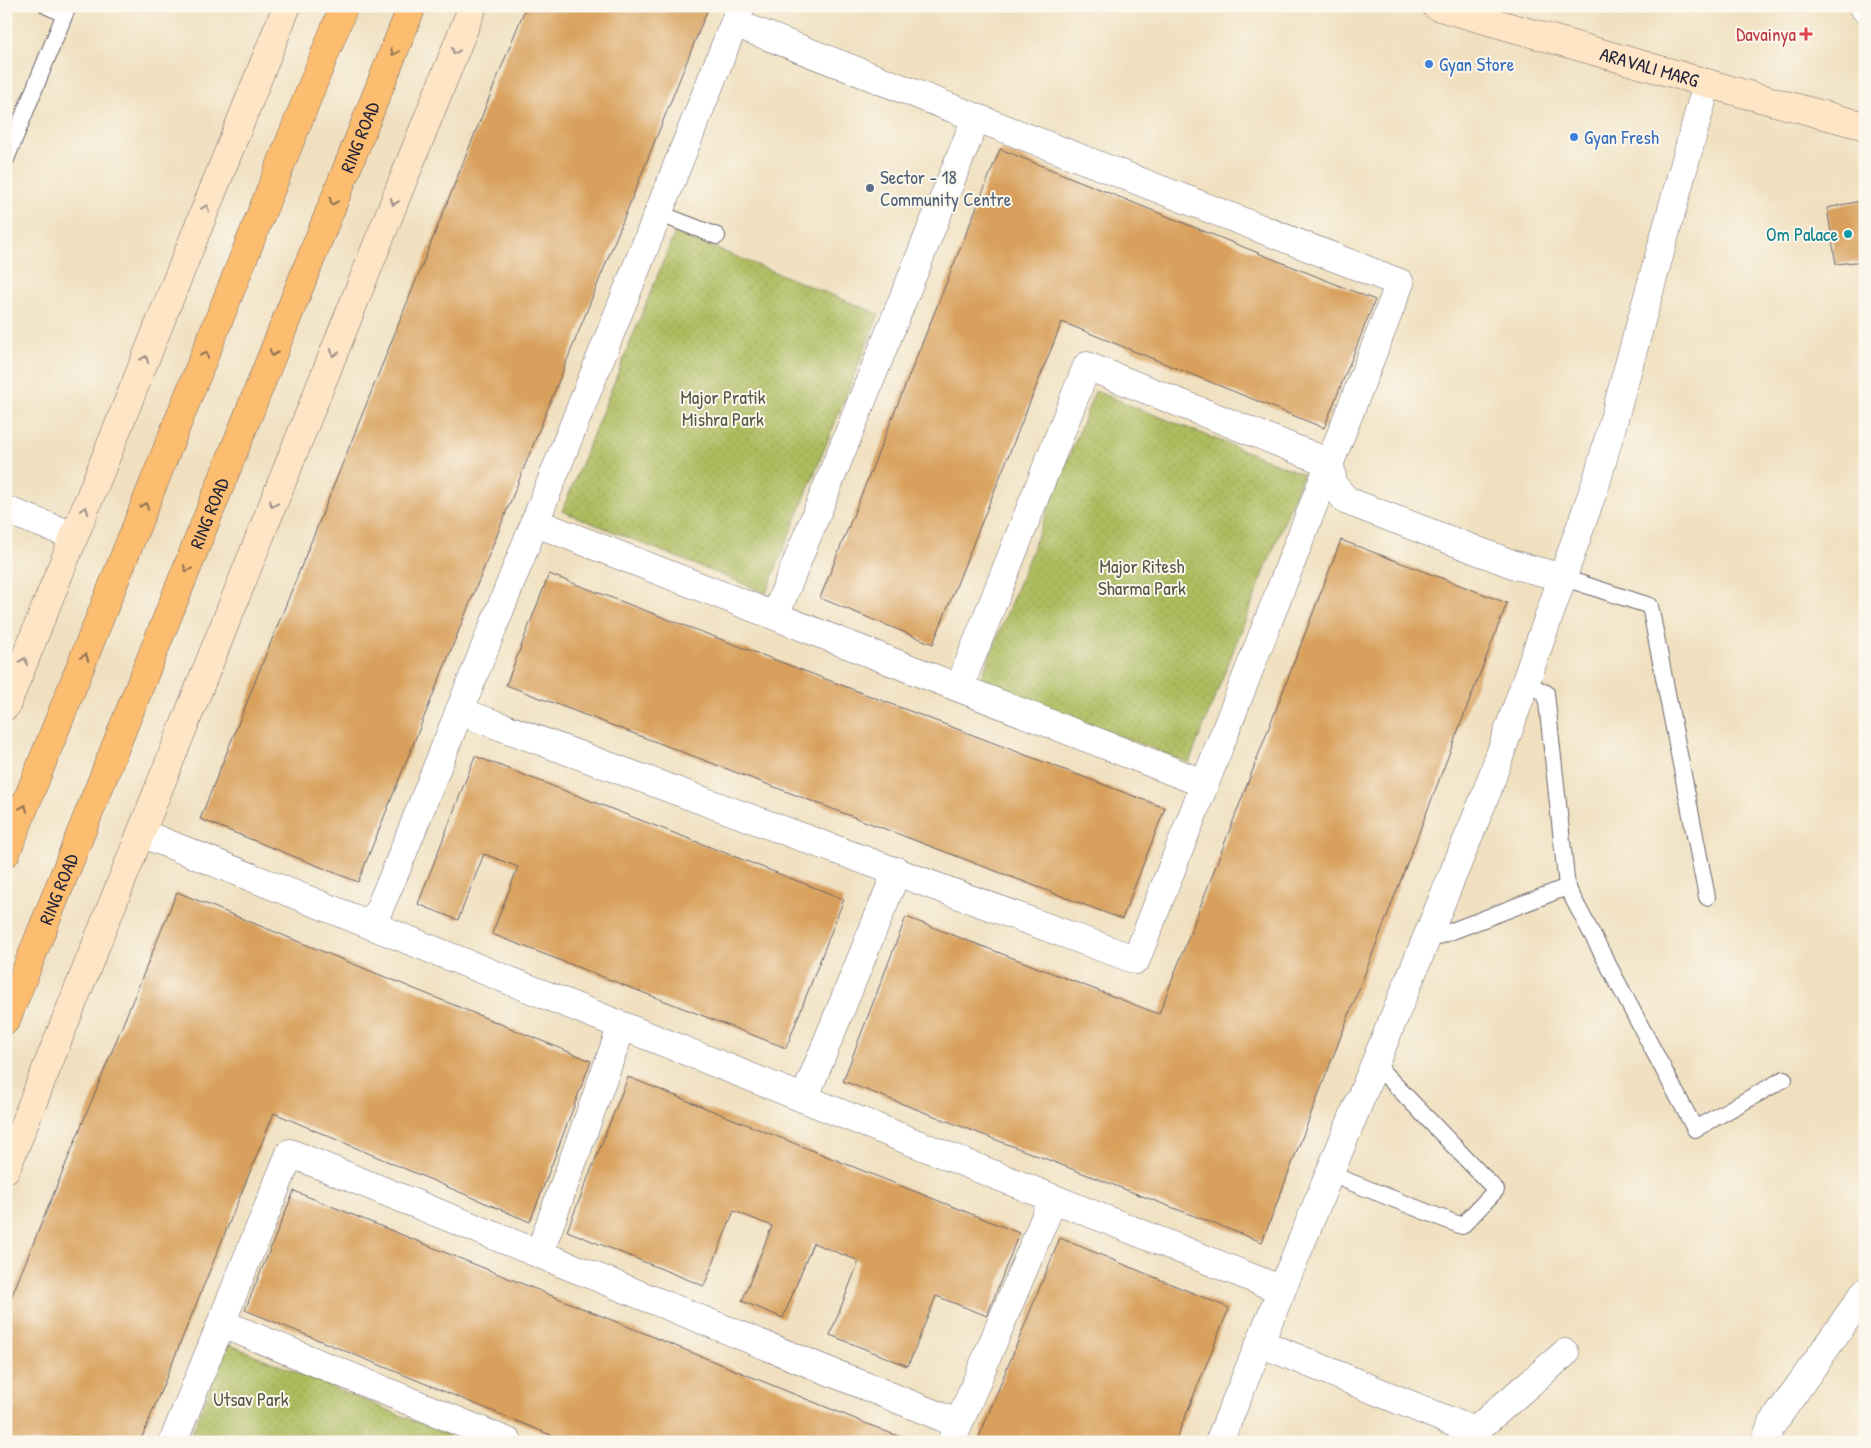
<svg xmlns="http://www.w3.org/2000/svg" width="1871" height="1448" font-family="'Patrick Hand',sans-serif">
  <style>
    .park { fill: url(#park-dots); stroke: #686f4c }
    .building { fill: #d8a05c }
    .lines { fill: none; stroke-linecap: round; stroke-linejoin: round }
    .lane-casing { stroke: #6a646a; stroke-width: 18 }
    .street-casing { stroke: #6a646a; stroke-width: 29 }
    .secondary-casing { stroke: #6a646a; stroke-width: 29 }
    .highway-casing { stroke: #6a646a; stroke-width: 29 }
    .lane { stroke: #fff; stroke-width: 16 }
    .street { stroke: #fff; stroke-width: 28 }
    .secondary { stroke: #fee5c5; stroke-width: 28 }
    .highway { stroke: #fcbd6f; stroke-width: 28 }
    .oneway { stroke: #9b8d87 }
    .oneway2 { stroke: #8f7055 }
    .health-dot { fill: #e0444e; stroke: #fbf7ec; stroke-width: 2 }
    .shop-dot { fill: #3f7fe0; stroke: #fbf7ec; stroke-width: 2 }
    .service-dot { fill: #5c6f8a; stroke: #fbf7ec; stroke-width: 2 }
    .culture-dot { fill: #0f9aa8; stroke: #fbf7ec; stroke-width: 2 }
    .labels { text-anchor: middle; stroke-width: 4; stroke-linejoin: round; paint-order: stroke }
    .health-label { font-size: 19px; fill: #be3a42; stroke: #fbf7ec; text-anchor: end }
    .shop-label { font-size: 19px; fill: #366cbe; stroke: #fbf7ec; text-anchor: start }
    .street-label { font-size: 19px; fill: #22223b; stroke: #fbf7ec }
    .service-label { font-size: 19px; fill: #4e5e75; stroke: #fbf7ec; text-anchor: start }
    .culture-label { font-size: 19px; fill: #0d838f; stroke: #fbf7ec; text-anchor: end }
    .park-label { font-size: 19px; fill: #535847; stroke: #fbf7ec }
  </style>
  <defs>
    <pattern id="park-dots" width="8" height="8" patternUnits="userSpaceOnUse" patternTransform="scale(1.25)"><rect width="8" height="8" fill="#adbc5e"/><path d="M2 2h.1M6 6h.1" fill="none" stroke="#95a153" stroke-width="1.8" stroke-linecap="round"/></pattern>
  </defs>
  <rect width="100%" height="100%" fill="#fbf7ec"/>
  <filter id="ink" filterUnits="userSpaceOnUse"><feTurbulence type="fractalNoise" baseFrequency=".02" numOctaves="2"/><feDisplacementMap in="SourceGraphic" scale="10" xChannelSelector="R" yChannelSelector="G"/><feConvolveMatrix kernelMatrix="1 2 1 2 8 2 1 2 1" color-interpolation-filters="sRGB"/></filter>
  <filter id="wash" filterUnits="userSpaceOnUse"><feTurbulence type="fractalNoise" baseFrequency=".0096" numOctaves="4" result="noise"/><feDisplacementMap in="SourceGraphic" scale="20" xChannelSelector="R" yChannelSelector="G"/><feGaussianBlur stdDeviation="1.12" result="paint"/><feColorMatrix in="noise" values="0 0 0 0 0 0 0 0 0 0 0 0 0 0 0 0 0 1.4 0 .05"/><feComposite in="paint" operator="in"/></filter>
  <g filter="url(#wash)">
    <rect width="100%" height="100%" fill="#f0e0c0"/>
    <!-- park -->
    <path class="park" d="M675 232 879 314 766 593 562 511Z
      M1095 391 1303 474 1189 763 980 681Z
      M228 1344 448 1435 445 1442H188Z"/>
    <g id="blocks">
      <!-- building -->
      <path class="building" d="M526 6H709L358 882 200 819Z
        M1000 149 1375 300 1324 428 1062 322 933 644 820 598Z
        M1865 200V261L1836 264 1827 208Z
        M1341 540 1507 603 1262 1242 843 1081 906 917 1159 1014Z
        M549 574 1165 808 1122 919 506 685Z
        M475 756 844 899 786 1048 492 934 518 867 484 854 458 920 418 904Z
        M177 892 591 1061 530 1222 274 1113 140 1442H6V1310Z
        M628 1077 1019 1233 987 1316 936 1296 908 1366 830 1335 859 1261 813 1243 783 1318 742 1301 772 1226 734 1211 704 1286 567 1231Z
        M294 1191 912 1442H568L245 1310Z
        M1060 1238 1229 1308 1175 1442H977Z"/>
    </g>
  </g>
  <g filter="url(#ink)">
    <use href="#blocks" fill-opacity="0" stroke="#6a646a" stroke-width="1"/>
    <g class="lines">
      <defs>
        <path id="lane" d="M47 6 65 14
          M6 159 68 6
          M658 213 717 236
          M1564 578 1650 606 1707 897
          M1525 683 1546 693 1567 887 1695 1129 1784 1079
          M1426 941 1567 887
          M1330 1174 1462 1226 1496 1190 1375 1064"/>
        <path id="street" d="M1864 6 1865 9
          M6 510 74 536
          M534 522 1205 784
          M775 616 976 118
          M959 688 1087 366 1330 463 1333 485 1347 501 1515 565 1564 578
          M459 711 1136 960 1400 283 734 23
          M141 833 1282 1290
          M372 925 396 870 741 6
          M804 1099 897 871
          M539 1254 622 1026
          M221 1323 508 1442
          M1260 1343 1474 1431
          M952 1440 1053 1199
          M173 1442 290 1153 959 1424
          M1219 1442 1486 794 1597 480 1707 83
          M1462 1442 1565 1353
          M1765 1442 1771 1426 1865 1292"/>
        <g id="secondary">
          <path id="s1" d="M1436 6 1745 94 1865 126"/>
          <path d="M6 706 287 6"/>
          <path d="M6 1169 473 6"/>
        </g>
        <g id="highway">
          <path d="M6 853 344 6"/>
          <path id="s2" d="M6 1020 412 6"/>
        </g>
      </defs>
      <!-- lane casing -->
      <use href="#lane" class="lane-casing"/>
      <!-- street casing -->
      <use href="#street" class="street-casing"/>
      <!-- secondary casing -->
      <use href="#secondary" class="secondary-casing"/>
      <!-- highway casing -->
      <use href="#highway" class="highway-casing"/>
      <!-- lane -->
      <use href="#lane" class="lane"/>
      <!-- street -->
      <use href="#street" class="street"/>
      <!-- secondary -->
      <use href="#secondary" class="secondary"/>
      <!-- highway -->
      <use href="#highway" class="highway"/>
    </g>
    <!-- one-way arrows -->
    <defs><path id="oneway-chevron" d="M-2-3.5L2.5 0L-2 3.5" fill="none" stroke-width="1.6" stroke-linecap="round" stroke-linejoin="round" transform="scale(1.25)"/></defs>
    <g class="oneway">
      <use href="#oneway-chevron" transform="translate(455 51) rotate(112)"/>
      <use href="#oneway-chevron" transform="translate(394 202) rotate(112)"/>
      <use href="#oneway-chevron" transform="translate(206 208) rotate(-68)"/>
      <use href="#oneway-chevron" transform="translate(334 353) rotate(112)"/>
      <use href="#oneway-chevron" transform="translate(145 359) rotate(-68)"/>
      <use href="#oneway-chevron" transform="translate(273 504) rotate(112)"/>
      <use href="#oneway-chevron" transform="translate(85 510) rotate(-68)"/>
      <use href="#oneway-chevron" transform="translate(24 661) rotate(-68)"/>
    </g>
    <g class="oneway2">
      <use href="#oneway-chevron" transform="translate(394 52) rotate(112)"/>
      <use href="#oneway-chevron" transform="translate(333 202) rotate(112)"/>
      <use href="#oneway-chevron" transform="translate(273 353) rotate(112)"/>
      <use href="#oneway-chevron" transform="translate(205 355) rotate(-68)"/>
      <use href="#oneway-chevron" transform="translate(145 506) rotate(-68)"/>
      <use href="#oneway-chevron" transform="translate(187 569) rotate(112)"/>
      <use href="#oneway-chevron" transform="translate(85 657) rotate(-68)"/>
      <use href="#oneway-chevron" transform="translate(24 808) rotate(-68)"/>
    </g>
  </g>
  <!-- markers -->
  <path class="health-dot" d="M1803.5 26.5h5v5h5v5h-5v5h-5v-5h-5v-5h5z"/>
  <g class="shop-dot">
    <circle cx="1429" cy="64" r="5"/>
    <circle cx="1574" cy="137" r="5"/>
  </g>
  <circle class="service-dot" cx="870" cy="188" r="5"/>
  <circle class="culture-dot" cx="1848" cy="234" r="5"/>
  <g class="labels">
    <!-- health labels -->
    <g class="health-label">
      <text x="1796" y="41">Davainya</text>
    </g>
    <!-- shop labels -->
    <g class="shop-label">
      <text x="1439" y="71">Gyan Store</text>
      <text x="1584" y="144">Gyan Fresh</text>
    </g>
    <!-- street labels -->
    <g class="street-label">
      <text dy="7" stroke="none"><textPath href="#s1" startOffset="222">ARAVALI MARG</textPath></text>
      <text dy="7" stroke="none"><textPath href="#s2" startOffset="951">RING ROAD</textPath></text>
      <text dy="7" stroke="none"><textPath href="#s2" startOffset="546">RING ROAD</textPath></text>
      <text dy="7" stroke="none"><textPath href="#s2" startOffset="141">RING ROAD</textPath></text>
    </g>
    <!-- service labels -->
    <g class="service-label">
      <text x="880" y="184">Sector - 18<tspan x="880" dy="22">Community Centre</tspan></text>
    </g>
    <!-- culture labels -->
    <g class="culture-label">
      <text x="1838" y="241">Om Palace</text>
    </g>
    <!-- park labels -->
    <g class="park-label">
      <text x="723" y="404">Major Pratik<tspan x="723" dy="22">Mishra Park</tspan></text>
      <text x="1142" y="573">Major Ritesh<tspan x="1142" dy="22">Sharma Park</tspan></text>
      <text x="251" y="1406">Utsav Park</text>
    </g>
  </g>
  <!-- margin -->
  <rect width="1871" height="1448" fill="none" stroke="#fbf7ec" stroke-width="25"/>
</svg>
